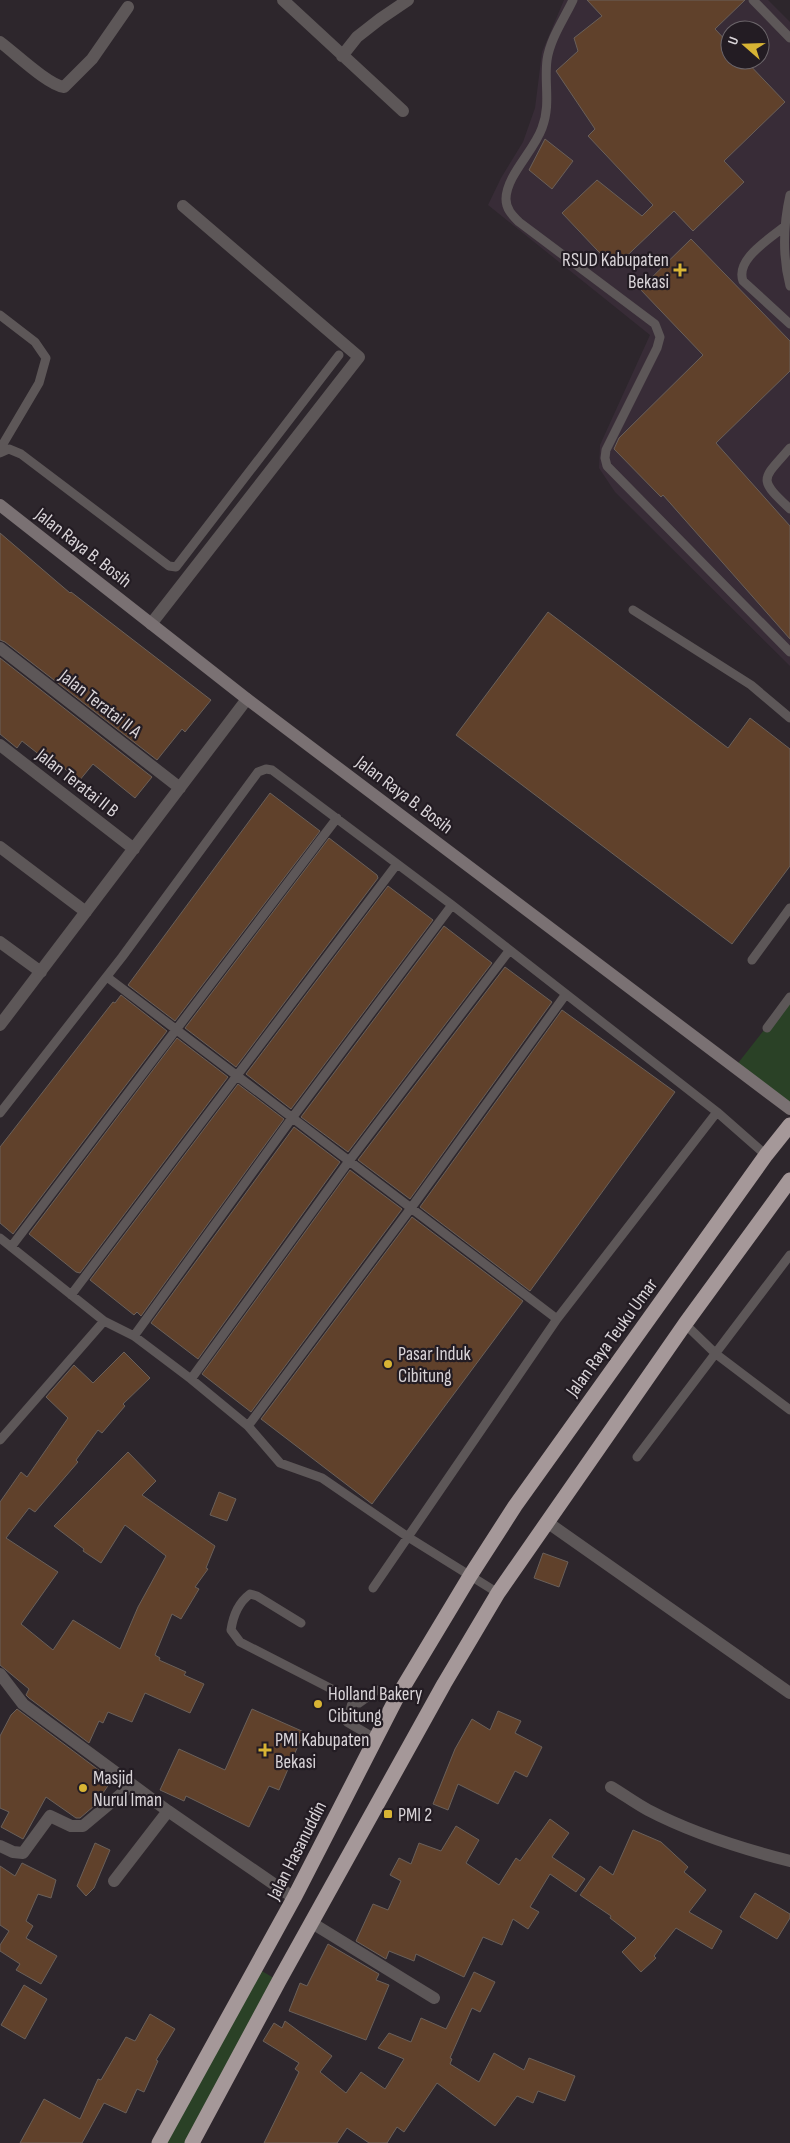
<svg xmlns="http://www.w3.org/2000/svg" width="790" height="2143" font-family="'Sofia Sans Condensed',sans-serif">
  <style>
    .built { fill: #382c37; fill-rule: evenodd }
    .green { fill: #2a4126 }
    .building { fill: #60412b; stroke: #6a605a }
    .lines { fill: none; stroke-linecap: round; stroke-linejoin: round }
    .lane { stroke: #5d5758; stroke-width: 9 }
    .street { stroke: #5d5758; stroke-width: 12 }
    .secondary { stroke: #7a7173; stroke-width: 12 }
    .highway { stroke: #a59899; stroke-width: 15 }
    .poi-dot { fill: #d8b434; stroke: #231c23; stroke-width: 2 }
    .labels { text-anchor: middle; stroke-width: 4.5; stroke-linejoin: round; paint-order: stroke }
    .poi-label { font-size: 19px; fill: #d9d4d8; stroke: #231c23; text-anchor: start }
    .street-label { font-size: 19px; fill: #d9d4d8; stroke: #231c23 }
  </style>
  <rect width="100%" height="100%" fill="#2d262c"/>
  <!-- built -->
  <path class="built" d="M564 0H768L790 22V666L615 492 599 468 600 445 650 335 488 205 501 178 523 142 535 108 542 52ZM730 30H760V60H730Z"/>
  <!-- green -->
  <path class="green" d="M790 997V1109L735 1067Z
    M255 1967 279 1981 192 2143H159Z"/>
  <!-- building -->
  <path class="building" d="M587 0H745L715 29 730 45V60H745L785 102 724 161 744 182 693 231 674 211 614 268 562 213 597 180 642 216 653 205 588 136 595 129 556 71 578 51 574 38 602 16Z
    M545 139 573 161 552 189 529 170Z
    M691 239 790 341V371L716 443 790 526V639L663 495 661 497 614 449 619 438 703 355 640 289Z
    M0 533 70 593 71 592 211 700 185 732 182 729 157 760 5 642 0 640Z
    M548 612 728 748 750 718 790 749V866L732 944 456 735Z
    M0 658 152 777 135 798 93 764 79 781 58 763 55 767 22 741 17 748 0 734Z
    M270 793 320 831 175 1021 128 985Z
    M329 838 377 875 378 878 236 1067 185 1028Z
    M388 886 433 920 291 1109 246 1074Z
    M444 926 492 963 348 1152 301 1117Z
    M505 967 552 1002 410 1199 358 1160Z
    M121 995 167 1031 13 1234 0 1223V1147L113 1002 115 1003Z
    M562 1010 675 1092 530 1291 420 1207Z
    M177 1038 228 1077 80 1273 76 1272 29 1234Z
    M238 1084 284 1119 141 1316 137 1312 134 1315 90 1280Z
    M294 1127 340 1162 198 1359 151 1323Z
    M350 1170 402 1209 251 1412 202 1374Z
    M412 1217 523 1301 372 1504 261 1419Z
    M124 1352 150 1378 123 1404 125 1406 102 1433 98 1430 76 1460 78 1462 35 1512 29 1508 6 1538 58 1572 21 1624 53 1650 73 1620 120 1649 138 1607 166 1556 125 1525 101 1563 83 1551 84 1549 54 1526 128 1452 156 1481 142 1495 215 1546 206 1568 208 1569 195 1587 199 1589 181 1619 172 1614 155 1655 160 1658 159 1660 186 1672 184 1675 204 1684 190 1713 145 1693 132 1722 108 1712 103 1723 99 1721 89 1743 29 1698 26 1695 29 1689 0 1665V1502L21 1472 27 1477 68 1418 46 1397 74 1365 93 1383Z
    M219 1492 236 1499 227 1521 210 1515Z
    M543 1553 568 1562 559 1587 534 1578Z
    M17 1709 112 1780 94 1806 80 1818H76L46 1797 23 1839 1 1827 9 1812 0 1808V1736L11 1715Z
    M252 1709 304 1732 279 1790 269 1786 249 1827 186 1796 184 1801 160 1790 179 1749 225 1770Z
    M498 1711 521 1721 515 1733 542 1747 527 1777 515 1771 498 1804 458 1784 448 1810 433 1804 455 1749 472 1719 490 1730Z
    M550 1819 569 1833 552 1857 585 1879 576 1892 550 1874 530 1907 539 1912 528 1929 513 1919 502 1945 483 1937 464 1977 416 1954 414 1961 389 1951 386 1959 356 1941 373 1904 388 1910 401 1881 390 1875 399 1858 411 1864 419 1843 441 1851 456 1826 479 1840 466 1863 499 1885 516 1858 520 1861Z
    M633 1830 661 1842 688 1867 684 1872 706 1890 689 1912 722 1931 712 1949 676 1928 654 1956 656 1958 641 1972 622 1952 636 1938 610 1918 611 1916 580 1895 600 1866 613 1875Z
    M95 1843 110 1850 94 1888 86 1896 77 1886Z
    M22 1863 56 1880 51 1898 38 1894 26 1921 33 1926 26 1938 57 1956 41 1984 16 1970 20 1964 0 1951V1945L9 1931 0 1925V1866L15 1876Z
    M755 1893 790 1914V1918L777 1939 740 1917Z
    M328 1944 379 1974 376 1980 389 1985 366 2040 289 2011 300 1983 307 1986Z
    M474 1972 495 1982 480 2012 472 2008 450 2058 452 2059 450 2064 479 2082 494 2053 524 2070 529 2058 575 2076 565 2101 538 2091 533 2103 517 2096 495 2126 437 2083 404 2132 397 2127 387 2143H369L347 2128 337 2143H264L299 2072 295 2069 299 2063 263 2041 274 2023 282 2028 285 2021 332 2056 320 2072 346 2093 361 2072 385 2089 404 2059 378 2048 389 2033 411 2042 421 2018 446 2029Z
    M24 1985 47 1999 25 2039 1 2025Z
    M150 2014 175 2029 156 2060 158 2061 144 2092 137 2089 126 2113 104 2103 82 2143H20L44 2099 80 2119 98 2079 101 2080 126 2037 135 2041Z"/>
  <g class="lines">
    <!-- lane -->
    <path class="lane" d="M573 0C564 19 550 39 547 60 544 83 551 105 542 128 534 151 506 176 506 199 506 209 512 215 519 222L655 324 660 337 657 348 606 450 605 458 607 466 790 652
      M753 0 790 38
      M790 195C783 226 782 255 790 286
      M785 226C770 239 735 259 743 281L790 324
      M0 315 35 342 46 358 39 383 0 449
      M790 448C762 480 757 478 790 509
      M0 453 9 449 21 454 169 566 176 567 339 355
      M633 610 751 685 790 718
      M752 960 790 908
      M107 977 557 1319
      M767 1028 790 997
      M717 1112 766 1155
      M0 1113 122 957 258 772 266 769 272 770 452 905 717 1112 557 1319 373 1588
      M0 1238 104 1321 134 1336 191 1379 248 1426 280 1463 322 1478 408 1537 498 1593
      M11 1247 337 818
      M71 1295 397 864
      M685 1324 716 1354 790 1410
      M134 1336 292 1118 452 905
      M191 1379 349 1161 509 951
      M248 1426 411 1208 566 994
      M0 1440 104 1321
      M637 1457 790 1255
      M301 1623 257 1596 250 1594C238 1603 233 1616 231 1630L240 1642 359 1703 377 1690 396 1699
      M353 1699 347 1722 376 1739"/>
    <!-- street -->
    <path class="street" d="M283 0 403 111
      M0 42C15 53 48 85 64 87L92 59 128 7
      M342 56 357 37 380 19 408 0
      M151 624 359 357 183 206
      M0 648 180 788
      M0 745 134 849
      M0 847 86 912
      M0 942 41 972
      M0 1025 247 699
      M547 1522 790 1693
      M0 1674 23 1704 168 1811 294 1898
      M611 1787C623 1794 635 1803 648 1810 690 1832 743 1849 790 1861
      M0 1846 13 1852 23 1853 50 1816 71 1826H83L132 1785
      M114 1881 168 1811
      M312 1923 434 1998"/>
    <!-- secondary -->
    <path class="secondary" d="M0 505 247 699 790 1109"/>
    <!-- highway -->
    <path class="highway" d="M159 2143 294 1898 396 1699 470 1576 515 1506 766 1155 790 1125
      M192 2143 279 1981 444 1684 498 1593 685 1324 790 1180"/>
  </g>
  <!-- markers -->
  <g class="poi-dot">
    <path d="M677.5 262.5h5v5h5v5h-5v5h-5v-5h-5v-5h5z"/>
    <circle cx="388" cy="1364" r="5"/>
    <circle cx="318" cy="1704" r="5"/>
    <path d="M262.5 1742.5h5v5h5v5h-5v5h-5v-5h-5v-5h5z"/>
    <circle cx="83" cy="1788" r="5"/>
    <rect x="383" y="1809" width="10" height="10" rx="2.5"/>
  </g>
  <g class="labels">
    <!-- poi labels -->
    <g class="poi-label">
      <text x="669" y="266" text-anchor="end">RSUD Kabupaten<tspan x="669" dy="22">Bekasi</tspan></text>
      <text x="398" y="1360">Pasar Induk<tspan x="398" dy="22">Cibitung</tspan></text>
      <text x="328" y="1700">Holland Bakery<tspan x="328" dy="22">Cibitung</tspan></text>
      <text x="275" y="1746">PMI Kabupaten<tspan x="275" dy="22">Bekasi</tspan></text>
      <text x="93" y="1784">Masjid<tspan x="93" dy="22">Nurul Iman</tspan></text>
      <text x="398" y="1821">PMI 2</text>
    </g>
    <!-- street labels -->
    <g class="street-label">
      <text transform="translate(84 547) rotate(38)" y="7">Jalan Raya B. Bosih</text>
      <text transform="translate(101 703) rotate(38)" y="7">Jalan Teratai II A</text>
      <text transform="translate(78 782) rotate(38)" y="7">Jalan Teratai II B</text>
      <text transform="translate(405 794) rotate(37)" y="7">Jalan Raya B. Bosih</text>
      <text transform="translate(611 1337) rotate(-54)" y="7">Jalan Raya Teuku Umar</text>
      <text transform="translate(296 1850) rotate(-63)" y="7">Jalan Hasanuddin</text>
    </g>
  </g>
  <!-- north arrow -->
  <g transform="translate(745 45) rotate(290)"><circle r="24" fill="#231c23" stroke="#6c666b"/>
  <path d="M0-4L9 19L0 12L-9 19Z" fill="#d8b434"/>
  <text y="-8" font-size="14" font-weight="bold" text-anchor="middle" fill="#d9d4d8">U</text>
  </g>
</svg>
